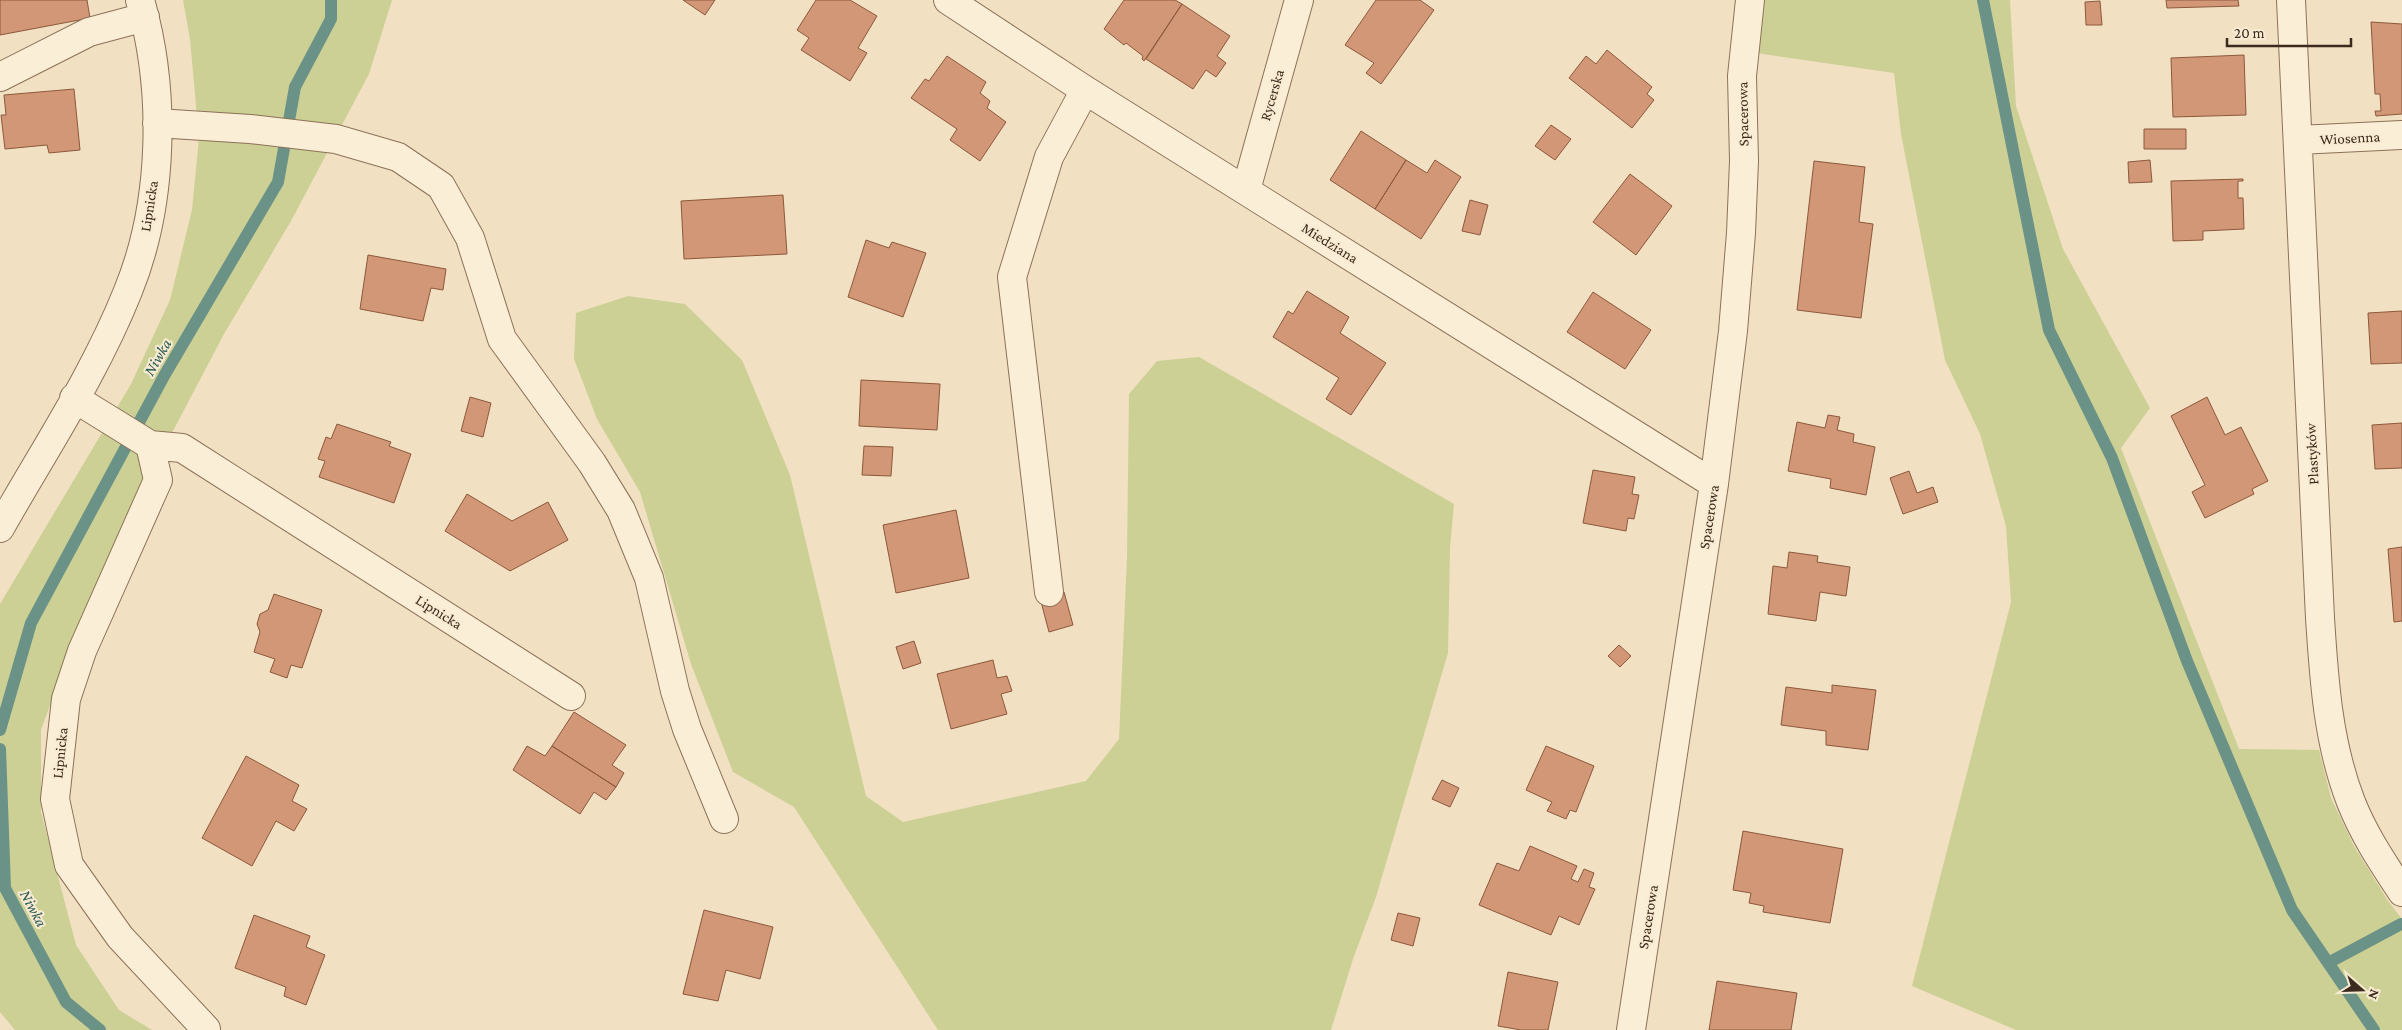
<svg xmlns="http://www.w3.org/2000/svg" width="2402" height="1030" font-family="'Crimson Pro',serif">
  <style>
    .green { fill: #ccd095 }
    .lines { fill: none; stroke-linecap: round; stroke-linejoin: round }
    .stream { stroke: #6b9286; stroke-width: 12 }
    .building { fill: #d19776; stroke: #8d583c }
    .minor-casing { stroke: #8c7158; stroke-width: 30 }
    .minor { stroke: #fbeed6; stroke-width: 28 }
    .labels { text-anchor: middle; stroke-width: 4; stroke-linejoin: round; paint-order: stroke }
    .street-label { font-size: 15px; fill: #3b2a1d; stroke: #f8ebd2 }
    .water-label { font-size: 16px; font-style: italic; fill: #2b5c56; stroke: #f8ebd2 }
  </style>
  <rect width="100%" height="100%" fill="#f1e0c2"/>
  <!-- green -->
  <path class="green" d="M183 0H392L369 74 291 221 224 334 143 488 66 661 41 730V812L76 945 119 1010 152 1030H15L0 1012V604L131 384 170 300 192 210 199 138 190 39Z
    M1761 0H2010L2016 106 2063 249 2150 408 2121 448 2239 749 2319 750 2331 798 2354 846 2388 901 2402 919V1030H2016L1912 986 2011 602 2006 526 1980 434 1945 360 1901 134 1894 73 1756 53Z
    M628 296 685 304 742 360 790 475 866 796 903 822 1086 781 1119 739 1127 557 1129 394 1157 361 1199 357 1454 504 1450 548 1448 653 1376 897 1353 959 1331 1030H938L794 807 733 772 691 664 640 492 597 419 574 359 576 313Z"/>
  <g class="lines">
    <!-- stream -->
    <path class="stream" d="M1983 0 2049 330 2112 458 2187 661 2292 910 2374 1030
      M0 730 31 623 164 376 278 182 295 87 331 19V0
      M0 749 5 888 66 1002 100 1030
      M2328 963 2401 924"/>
  </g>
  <!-- building -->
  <path class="building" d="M0 0H87L90 18 0 35Z
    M683 0H715L705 15Z
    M816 0H850L877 16 858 48 867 53 850 81 801 50 809 38 797 30Z
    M1124 0H1175L1182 4 1144 61 1142 59 1143 56 1126 43 1124 45 1104 29Z
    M1376 0H1420L1434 10 1381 84 1366 73 1374 63 1345 45Z
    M2166 0H2238L2239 6 2167 8Z
    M2100 1 2102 25H2086L2085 2Z
    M1182 4 1230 36 1217 56 1226 63 1216 77 1206 70 1193 89 1146 59Z
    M2371 22 2402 24V114L2376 116 2375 111H2381L2380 94H2375Z
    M1607 50 1652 87 1647 94 1654 100 1632 128 1569 78 1586 56 1596 64Z
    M2244 55 2246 115 2173 117 2171 58Z
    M947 56 986 82 980 93 990 101 987 108 1006 122 980 161 950 140 957 129 911 98 925 79 929 81Z
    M74 89 80 150 49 153 47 145 5 149 1 115H6L4 95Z
    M1551 125 1571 139 1555 160 1535 146Z
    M2144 129H2186V149H2144Z
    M1361 131 1406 160 1375 209 1330 180Z
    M1406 160 1427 173 1435 160 1461 177 1421 239 1375 209Z
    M2150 160 2152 182 2129 183 2128 162Z
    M1814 161 1865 167 1859 222 1873 224 1861 318 1797 310Z
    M1630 174 1672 206 1636 255 1593 222Z
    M2243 179V181H2238V198H2243L2244 229 2203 231V240L2173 241 2171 181Z
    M783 195 787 254 684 259 681 201Z
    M1470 200 1488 205 1480 235 1462 231Z
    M866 240 889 248 892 242 926 253 903 317 848 297Z
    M368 255 446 269 443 290 431 288 423 321 360 309Z
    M1307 291 1349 317 1340 333 1386 363 1351 415 1326 399 1339 378 1273 337 1288 311 1293 314Z
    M1593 292 1651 330 1625 369 1567 332Z
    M2402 311V363L2371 364 2368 313Z
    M861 380 940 384 937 430 859 426Z
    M470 397 491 403 483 437 461 431Z
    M2207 397 2225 435 2241 427 2268 481 2252 489 2254 494 2205 518 2192 492 2205 485 2171 416Z
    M1828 415 1840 417 1837 430 1854 434 1853 442 1875 447 1866 495 1830 488 1831 479 1788 471 1797 422 1825 428Z
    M2402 423V468L2375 469 2372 425Z
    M337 424 391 442 389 446 411 454 394 503 319 477 325 461 318 459 326 437 331 439Z
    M864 446 893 447 891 476 862 475Z
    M1593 470 1635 477 1632 494 1639 495 1634 519 1628 518 1626 531 1583 523Z
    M1909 471 1917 493 1933 487 1938 502 1903 514 1890 478Z
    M467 494 512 521 548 502 568 540 510 571 445 531Z
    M956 510 969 578 896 593 883 525Z
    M2402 547V621L2394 622 2388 549Z
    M1789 552 1818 556 1817 562 1850 567 1846 596 1820 592 1816 621 1768 614 1773 566 1787 568Z
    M1064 592 1073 625 1049 632 1040 598Z
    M274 594 322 610 302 668 291 665 287 678 270 672 275 659 254 652 260 632 257 624 260 614 268 610Z
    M914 641 921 663 903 669 896 647Z
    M1619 645 1631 656 1620 667 1608 656Z
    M993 660 997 678 1007 676 1012 691 1001 694 1007 714 951 729 937 674Z
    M1832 685 1876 690 1868 750 1826 745V731L1781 725 1786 687 1832 693Z
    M574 712 626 745 612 765 624 773 616 787 552 746Z
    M527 746 545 756 552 746 616 787 606 800 594 792 580 814 513 770Z
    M1546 746 1594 766 1576 812 1570 810 1566 819 1547 811 1552 802 1526 790Z
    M246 756 299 785 292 801 307 809 294 831 276 821 252 866 202 838Z
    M1442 780 1459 788 1450 807 1432 799Z
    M1743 831 1843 849 1830 923 1763 912 1764 906 1749 903 1751 893 1733 890Z
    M1530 846 1577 866 1571 879 1578 882 1584 869 1594 873 1589 887 1595 889 1579 925 1559 916 1551 935 1479 905 1497 863 1519 871Z
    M704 910 773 927 760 979 726 970 718 1001 683 994Z
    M1398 913 1420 918 1413 946 1391 940Z
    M254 915 310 936 306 947 325 955 306 1005 284 996 286 987 235 968Z
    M1508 972 1558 982 1548 1030H1521L1498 1026Z
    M1717 981 1797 993 1791 1030H1709Z"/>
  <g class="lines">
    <defs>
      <path id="minor" d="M948 0 1085 90 1714 484
        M2291 0 2320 618C2324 680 2328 743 2351 802 2364 835 2383 863 2402 892
        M0 77 89 32 145 17
        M157 123 250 129 336 139 398 157 441 186 470 238 502 339 592 463 621 510 649 578 675 691 687 729 724 819
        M2298 140 2402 135
        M1246 190 1299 0
        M74 398 150 445 182 448 571 696
        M150 445 158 480 82 651 66 699 55 799 69 865 120 937 206 1029
        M0 528C44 450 95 374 128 291 164 203 166 90 140 0
        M1049 592 1012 277 1049 157 1085 90
        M1631 1030 1714 484 1733 331 1741 233 1744 161 1742 76 1750 0"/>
    </defs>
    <!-- minor casing -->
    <use href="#minor" class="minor-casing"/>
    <!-- minor -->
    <use href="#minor" class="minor"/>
  </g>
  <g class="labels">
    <!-- street labels -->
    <g class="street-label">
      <text transform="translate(1272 95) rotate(-74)" y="5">Rycerska</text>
      <text transform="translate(1743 114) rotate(-91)" y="5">Spacerowa</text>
      <text transform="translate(2350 138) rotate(-3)" y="5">Wiosenna</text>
      <text transform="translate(149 206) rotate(-81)" y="5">Lipnicka</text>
      <text transform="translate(1330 243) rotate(32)" y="5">Miedziana</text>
      <text transform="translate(2312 454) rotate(-93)" y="5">Plastyków</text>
      <text transform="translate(1709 517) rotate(-81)" y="5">Spacerowa</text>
      <text transform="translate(439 612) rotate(32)" y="5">Lipnicka</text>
      <text transform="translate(60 753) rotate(-84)" y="5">Lipnicka</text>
      <text transform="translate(1648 917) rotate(-81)" y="5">Spacerowa</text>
    </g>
    <!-- water labels -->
    <g class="water-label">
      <text transform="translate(157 357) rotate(-60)" y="6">Niwka</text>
      <text transform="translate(34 908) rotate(62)" y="6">Niwka</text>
    </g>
  </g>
  <!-- north arrow -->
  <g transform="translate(2362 990) rotate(110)" stroke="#f8ebd2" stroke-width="4" paint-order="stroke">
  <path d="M0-4L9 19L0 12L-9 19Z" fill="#3b2a1d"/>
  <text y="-8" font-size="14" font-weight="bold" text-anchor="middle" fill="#3b2a1d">N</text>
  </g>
  <!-- scale -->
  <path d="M2227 38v8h124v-8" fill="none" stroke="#3b2a1d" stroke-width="2.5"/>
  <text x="2234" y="38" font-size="15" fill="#3b2a1d" stroke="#f8ebd2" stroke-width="4" paint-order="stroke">20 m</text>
</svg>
